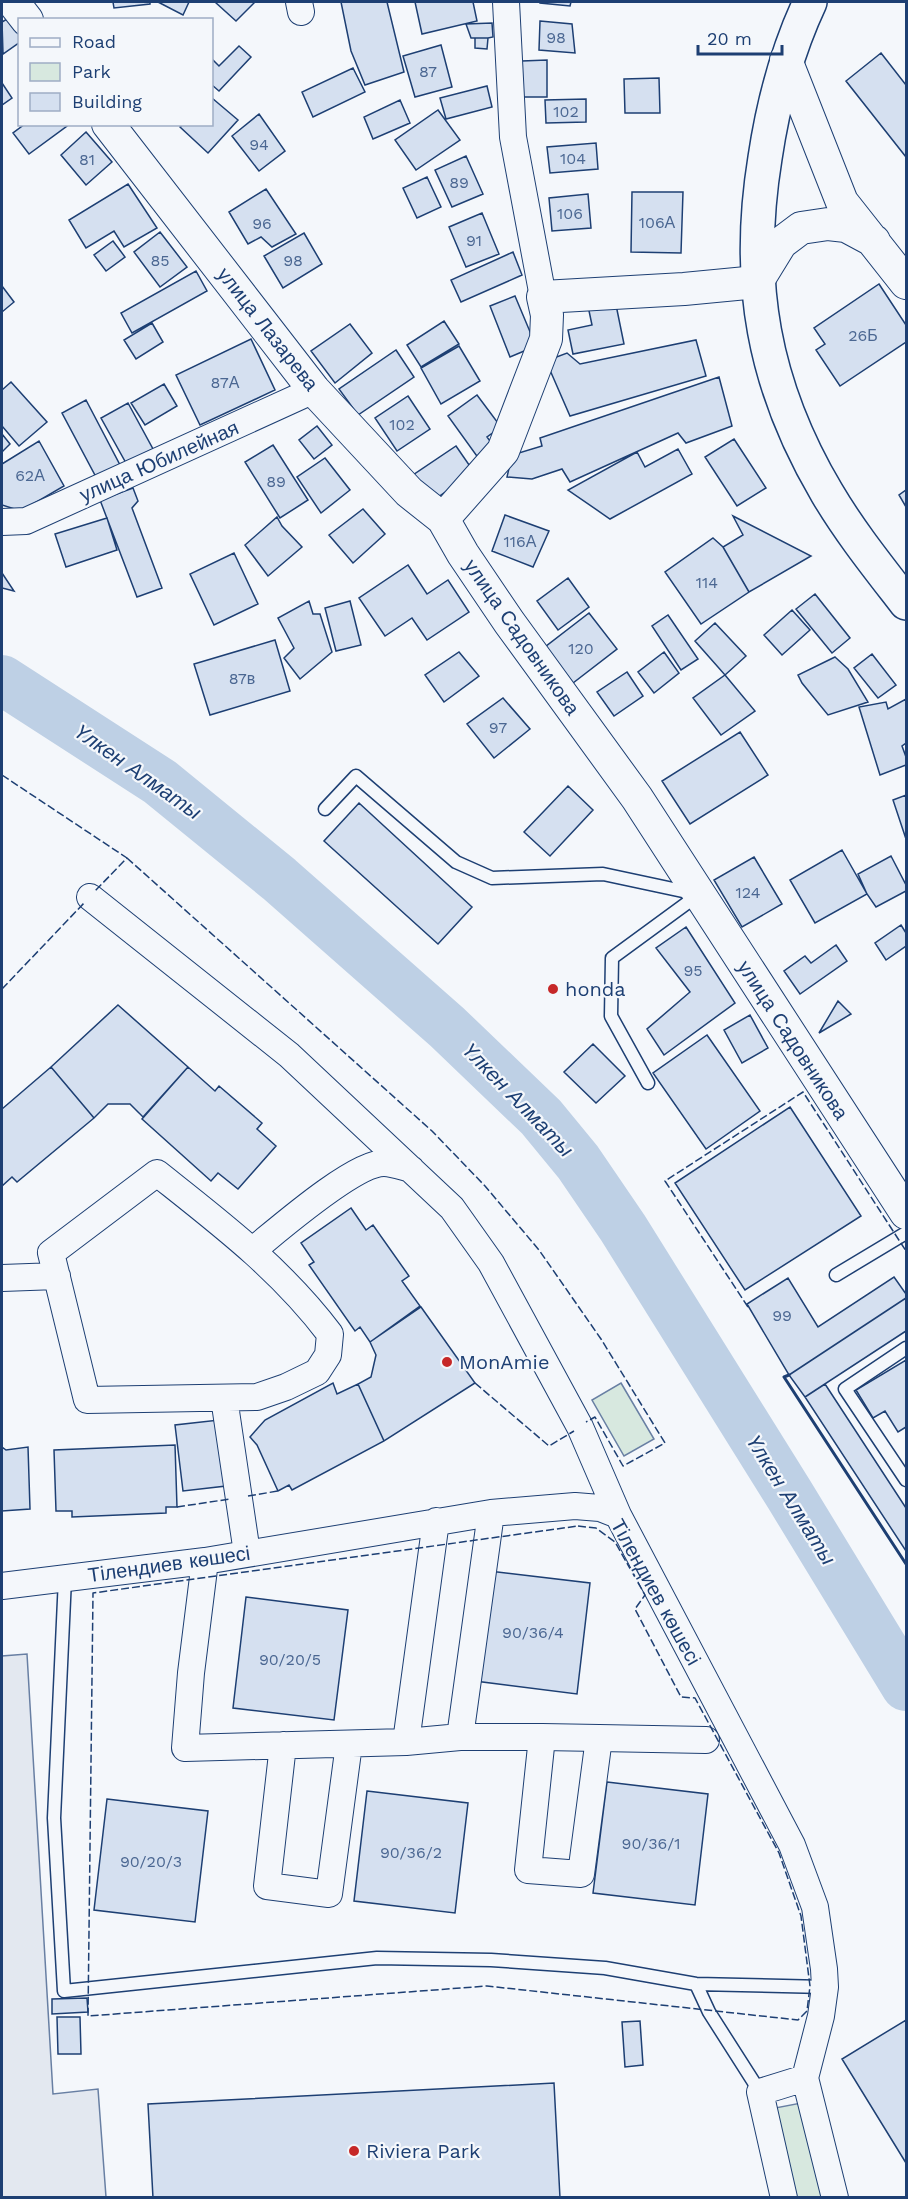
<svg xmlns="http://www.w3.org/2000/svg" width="908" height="2199" font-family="'Work Sans',sans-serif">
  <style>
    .green { fill: #d7e8df; stroke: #687fa3; stroke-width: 1.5 }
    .parking { fill: #e3e8f0; stroke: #687fa3; stroke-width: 1.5 }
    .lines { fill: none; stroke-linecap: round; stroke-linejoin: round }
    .river { stroke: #bed0e5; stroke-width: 50 }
    .building { fill: #d5e0f0; stroke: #1d3f73; stroke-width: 1.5 }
    .service-casing { stroke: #1d3f73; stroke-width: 15 }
    .minor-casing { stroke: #1d3f73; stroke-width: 28 }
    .tertiary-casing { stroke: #1d3f73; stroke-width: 34 }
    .secondary-casing { stroke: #1d3f73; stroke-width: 36 }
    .service { stroke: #f4f7fb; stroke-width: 12 }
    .minor { stroke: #f4f7fb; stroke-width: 26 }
    .tertiary { stroke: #f4f7fb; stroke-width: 32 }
    .secondary { stroke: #f4f7fb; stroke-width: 33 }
    .fence { stroke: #1d3f73; stroke-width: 1.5; stroke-dasharray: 8 3; stroke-linecap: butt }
    .wall { stroke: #1d3f73; stroke-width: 3 }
    .poi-dot { fill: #c62828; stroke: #f4f7fb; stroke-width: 2 }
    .labels { text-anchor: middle; stroke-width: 4.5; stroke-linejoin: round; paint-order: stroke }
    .number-label { font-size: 16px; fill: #4b6792 }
    .street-label { font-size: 20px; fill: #1d3f73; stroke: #f4f7fb }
    .poi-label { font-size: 20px; fill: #1d3f73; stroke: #f4f7fb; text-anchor: start }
    .water-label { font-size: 21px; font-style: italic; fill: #1d3f73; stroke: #f4f7fb }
  </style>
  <rect width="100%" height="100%" fill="#f4f7fb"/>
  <!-- green -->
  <path class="green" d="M621 1383 654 1439 624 1456 592 1400Z
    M801 2103 824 2197H796L775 2108Z"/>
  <!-- parking -->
  <path class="parking" d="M27 1654 53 2094 98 2089 106 2197H2V1656Z"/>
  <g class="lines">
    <!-- river -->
    <path class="river" d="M2 680 160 782 279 879 447 1027 541 1117 578 1162 623 1228 789 1494 906 1686"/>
  </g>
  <!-- building -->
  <path class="building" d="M113 2H150V4L114 8Z
    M158 2H189L183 15Z
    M215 2H255L236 21Z
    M341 2H387L404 72 365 85 351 51Z
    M415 2H473L477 21 422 34Z
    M540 2H571L570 6 540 3Z
    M7 19 20 36V42L3 54 2 22Z
    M540 21 572 24 575 53 539 50Z
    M492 23 493 37 488 38H471L466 24Z
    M475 38H488L487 49 475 48Z
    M441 45 452 87 415 97 403 56Z
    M239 46 251 57 219 91 212 85V59L219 66Z
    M881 53 906 85V157L846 81Z
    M547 60V97H522V61Z
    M353 68 365 92 313 117 302 92Z
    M659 78 660 113H625L624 79Z
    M2 83 12 98 2 105Z
    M487 86 492 107 446 119 440 98Z
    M212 98 238 120 208 153 180 127 183 124H212Z
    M586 99V122L546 123 545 100Z
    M400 100 410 123 373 139 364 117Z
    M438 110 460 140 416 170 395 140Z
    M259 114 285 151 259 171 232 136Z
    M25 124H67V126L29 154 13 133Z
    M86 132 112 162 86 185 61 155Z
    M596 143 598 169 550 173 547 147Z
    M466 156 483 194 452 207 435 170Z
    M427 177 441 207 417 218 403 188Z
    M128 184 157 228 124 247 114 231 86 248 69 220Z
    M266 189 296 234 272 247 261 237 248 244 229 212Z
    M632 192H683L681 253 631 252Z
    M588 194 591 228 552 231 549 198Z
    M482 213 499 254 466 267 449 227Z
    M160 232 187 267 160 287 134 252Z
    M304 233 322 264 283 288 264 256Z
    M113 241 125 257 106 271 94 255Z
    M513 252 522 275 461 302 451 280Z
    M196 271 207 291 132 333 121 313Z
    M879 284 906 325V342L840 386 816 350 825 344 814 328Z
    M2 286 14 302 2 312Z
    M515 296 536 346 510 357 490 306Z
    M615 300 624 344 573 354 568 330 592 325 588 306Z
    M444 321 459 344 421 367 407 345Z
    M152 323 163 342 136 359 124 340Z
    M350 324 372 353 335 383 311 351Z
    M251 339 275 390 200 425 176 375Z
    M696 340 706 376 570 416 546 361 567 353 580 364Z
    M459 346 480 381 441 404 421 368Z
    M396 350 414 377 358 415 339 389Z
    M719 377 732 426 686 443 678 433 570 482 562 469 532 479 507 477 512 455 542 446 540 438Z
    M11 382 47 422 19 446 2 426V390Z
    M164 384 177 406 145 425 131 403Z
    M477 395 501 427 487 437 495 448 479 459 448 416Z
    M408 396 430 429 397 451 375 418Z
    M86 400 120 465 96 477 62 413Z
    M128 403 153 449 126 463 101 418Z
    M317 426 332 445 314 459 299 440Z
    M2 434 10 444 2 452Z
    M734 439 766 488 737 506 705 457Z
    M39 441 64 486 21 511 2 505V464Z
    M273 445 308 500 280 518 245 462Z
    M456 446 474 472 428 504 410 477Z
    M678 449 692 474 610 519 568 490 637 452 645 467Z
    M325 458 350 490 321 513 297 477Z
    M133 488 138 501 132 508 162 588 137 597 100 500Z
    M906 490V507L899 495Z
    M363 509 385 534 353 563 329 535Z
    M505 515 549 531 533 567 492 551Z
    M733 516 811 556 749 592 723 547 743 535Z
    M277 517 282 526 302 547 268 576 245 545Z
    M107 518 117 550 66 567 55 534Z
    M713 538 723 547 749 592 701 624 665 572Z
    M234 553 258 604 214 625 190 574Z
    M408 565 427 594 448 580 469 612 427 640 412 618 385 636 359 598Z
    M2 573 14 591 2 588Z
    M568 578 589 607 558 630 537 601Z
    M815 594 850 638 832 653 796 609Z
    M309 601 313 614H320L332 652 300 679 284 658 294 648 278 618Z
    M350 601 361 645 336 651 325 608Z
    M792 610 810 630 782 655 764 635Z
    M589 613 617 649 573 683 545 647Z
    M668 615 698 659 681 670 652 626Z
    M715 623 746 656 725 675 695 641Z
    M275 640 290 691 210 715 194 664Z
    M459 652 479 676 444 702 425 675Z
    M664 652 679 673 654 693 638 672Z
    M872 654 896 685 878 698 854 668Z
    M835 657 848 669 868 702 828 715 802 683 798 675Z
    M627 672 643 696 614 716 597 692Z
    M725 675 755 711 721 735 693 698Z
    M503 698 530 729 494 758 467 724Z
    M906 699V743L902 746 906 757V765L880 775 859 707 886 702 888 709Z
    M740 732 768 775 690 824 662 781Z
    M568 786 593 810 550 856 524 832Z
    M906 795V839L893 800Z
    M359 803 472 907 438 944 324 841Z
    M842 850 867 894 815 923 790 880Z
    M891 856 906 885V891L876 907 867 894 858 874Z
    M754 857 782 904 742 927 714 880Z
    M901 925 906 933V946L886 960 875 943Z
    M686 927 735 1003 664 1055 647 1029 690 992 656 948Z
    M836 945 847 961 800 994 784 971 805 956 811 963Z
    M838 1001 851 1014 819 1033Z
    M118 1005 188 1067 143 1117 130 1104H108L94 1118 51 1067Z
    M750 1015 768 1048 742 1063 724 1030Z
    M707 1035 760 1111 706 1149 653 1073Z
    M593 1044 625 1076 596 1103 564 1072Z
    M51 1067 94 1118 17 1182 12 1177 2 1186V1109Z
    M188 1067 215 1091 219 1086 262 1123 257 1129 276 1146 238 1189 218 1173 211 1181 142 1119Z
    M790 1107 861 1216 745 1290 675 1183Z
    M351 1208 366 1230 373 1225 409 1276 402 1281 420 1306 370 1342 360 1327 355 1331 309 1265 314 1262 301 1243Z
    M894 1277 906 1294V1298L789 1375 747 1304 788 1278 818 1327Z
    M906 1298V1331L805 1397 789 1375Z
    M421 1307 475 1383 384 1441 358 1384 371 1377 376 1355 370 1342Z
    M906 1360V1427L898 1432 885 1411 873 1418 856 1390Z
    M333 1383 337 1394 358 1384 384 1441 292 1490 289 1485 278 1491 257 1445 250 1437 265 1420Z
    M825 1384 906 1508V1551L805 1397Z
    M219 1420 226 1486 183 1491 175 1425Z
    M175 1445 177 1507H166V1513L72 1517V1511H56L54 1450Z
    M2 1447 6 1450 28 1447 30 1509 2 1511Z
    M489 1571 590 1583 577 1694 475 1681Z
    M246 1597 348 1610 334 1720 233 1708Z
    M607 1782 708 1794 695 1905 593 1893Z
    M367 1791 468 1803 455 1913 354 1901Z
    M107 1799 208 1811 195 1922 94 1910Z
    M87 1998 88 2012 52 2014V1999Z
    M57 2017H80L81 2054H58Z
    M906 2020V2163L842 2059Z
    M640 2021 643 2065 625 2067 622 2022Z
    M554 2083 560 2198H153L148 2104Z"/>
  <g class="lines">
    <defs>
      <path id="service" d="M325 809 356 776 456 862 492 878 603 874 692 893
        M648 1083 611 1016 612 958 698 895
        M836 1275 906 1233
        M906 1348 845 1389 906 1480
        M65 1578 54 1818 64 1991 377 1958 491 1960 605 1968 696 1984 825 1987
        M696 1984 709 2012 760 2092"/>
      <path id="minor" d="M299 2 301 12
        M506 2 513 137 543 297
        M2 522 26 521 314 390
        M90 897 289 1055 452 1208 491 1263 580 1427 618 1515
        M157 1173C220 1223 281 1269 330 1334L328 1355 317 1372 286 1387 257 1397 87 1400 51 1253Z
        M253 1250C279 1229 354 1163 384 1163 392 1163 403 1167 411 1169
        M2 1278 57 1276
        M224 1398 247 1553
        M205 1561 191 1673 185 1748 406 1742 436 1521
        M2 1586 205 1561 491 1513 575 1506 600 1508 618 1515 792 1845 815 1907 824 1969 825 1987 821 2016 805 2078 835 2198
        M460 1737 491 1513
        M542 1737 599 1738
        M406 1742 460 1737H542L528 1870 581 1874 599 1738 706 1740
        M283 1745 267 1886 329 1894 349 1744
        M784 2198 760 2092 805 2078"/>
      <path id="tertiary" d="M13 2 27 20
        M786 60 842 202 906 283
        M108 124 314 390 409 492 443 519 463 554 509 622 637 798 906 1213
        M443 519 503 451 546 339 547 315 543 297 684 289 757 282 781 243 801 228 828 224 846 226 874 241"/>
      <path id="secondary" d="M810 2C787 51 773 104 765 158 745 281 763 385 827 493 850 532 879 568 906 603"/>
    </defs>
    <!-- service casing -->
    <use href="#service" class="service-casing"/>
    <!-- minor casing -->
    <use href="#minor" class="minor-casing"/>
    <!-- tertiary casing -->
    <use href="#tertiary" class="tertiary-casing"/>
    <!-- secondary casing -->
    <use href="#secondary" class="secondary-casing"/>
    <!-- service -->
    <use href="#service" class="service"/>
    <!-- minor -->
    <use href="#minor" class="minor"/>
    <!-- tertiary -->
    <use href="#tertiary" class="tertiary"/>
    <!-- secondary -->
    <use href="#secondary" class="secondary"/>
    <!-- fence -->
    <path class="fence" d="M2 775 127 858 95 891
      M127 858 432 1131 485 1186 539 1250 601 1339 665 1443 623 1466 595 1417 586 1422
      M2 989 85 902
      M748 1307 665 1181 803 1092 906 1251
      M475 1383 549 1446 574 1431
      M248 1496 278 1491
      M177 1507 230 1499
      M578 1526 596 1528 615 1542 645 1595 635 1609 681 1697 695 1698 779 1853 801 1916 810 1986 807 2011 798 2020 487 1986 88 2016 93 1593Z"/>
    <!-- wall -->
    <path class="wall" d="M789 1375 784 1377 906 1564"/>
  </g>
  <!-- markers -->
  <g class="poi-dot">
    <circle cx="553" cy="989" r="6"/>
    <circle cx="447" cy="1362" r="6"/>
    <circle cx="354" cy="2151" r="6"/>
  </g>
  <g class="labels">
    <!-- number labels -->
    <g class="number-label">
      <text x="556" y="43">98</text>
      <text x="428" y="77">87</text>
      <text x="566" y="117">102</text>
      <text x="259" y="150">94</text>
      <text x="573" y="164">104</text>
      <text x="87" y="165">81</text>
      <text x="459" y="188">89</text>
      <text x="570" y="219">106</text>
      <text x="657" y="228">106А</text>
      <text x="262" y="229">96</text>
      <text x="474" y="246">91</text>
      <text x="160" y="266">85</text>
      <text x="293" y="266">98</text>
      <text x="863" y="341">26Б</text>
      <text x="225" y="388">87А</text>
      <text x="402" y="430">102</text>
      <text x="30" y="481">62А</text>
      <text x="276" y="487">89</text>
      <text x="520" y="547">116А</text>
      <text x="707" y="588">114</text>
      <text x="581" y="654">120</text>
      <text x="242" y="684">87в</text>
      <text x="498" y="733">97</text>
      <text x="748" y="898">124</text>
      <text x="693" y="976">95</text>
      <text x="782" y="1321">99</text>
      <text x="533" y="1638">90/36/4</text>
      <text x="290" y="1665">90/20/5</text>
      <text x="651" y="1849">90/36/1</text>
      <text x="411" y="1858">90/36/2</text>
      <text x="151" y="1867">90/20/3</text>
    </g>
    <!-- street labels -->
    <g class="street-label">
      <text transform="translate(268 329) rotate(52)" y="7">улица Лазарева</text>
      <text transform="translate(159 461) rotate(-24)" y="7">улица Юбилейная</text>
      <text transform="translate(522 637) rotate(55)" y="7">улица Садовникова</text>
      <text transform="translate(793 1040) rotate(57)" y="7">улица Садовникова</text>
      <text transform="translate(169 1564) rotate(-8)" y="7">Тілендиев көшесі</text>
      <text transform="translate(656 1592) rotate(61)" y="7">Тілендиев көшесі</text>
    </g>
    <!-- poi labels -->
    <g class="poi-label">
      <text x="565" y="996">honda</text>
      <text x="459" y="1369">MonAmie</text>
      <text x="366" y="2158">Riviera Park</text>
    </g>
    <!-- water labels -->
    <g class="water-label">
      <text transform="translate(138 772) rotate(35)" y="7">Үлкен Алматы</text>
      <text transform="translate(518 1100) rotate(46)" y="7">Үлкен Алматы</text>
      <text transform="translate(791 1500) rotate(58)" y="7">Үлкен Алматы</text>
    </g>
  </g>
  <!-- border -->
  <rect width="908" height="2199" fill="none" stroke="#1d3f73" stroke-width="6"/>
  <!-- legend -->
  <rect x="18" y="18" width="195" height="108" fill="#f4f7fb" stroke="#9eadc5" stroke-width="1.5"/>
  <rect x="30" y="38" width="30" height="9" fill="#f4f7fb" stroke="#9eadc5" stroke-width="1.5"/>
  <text x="72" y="48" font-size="18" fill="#1d3f73">Road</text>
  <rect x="30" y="63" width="30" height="18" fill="#d7e8df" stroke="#9eadc5" stroke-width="1.5"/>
  <text x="72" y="78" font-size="18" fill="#1d3f73">Park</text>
  <rect x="30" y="93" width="30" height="18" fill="#d5e0f0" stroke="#9eadc5" stroke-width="1.5"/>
  <text x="72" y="108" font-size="18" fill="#1d3f73">Building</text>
  <!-- scale -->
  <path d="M698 45v9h84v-9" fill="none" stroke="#1d3f73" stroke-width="3"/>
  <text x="707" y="45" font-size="18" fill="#1d3f73" stroke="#f4f7fb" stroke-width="4.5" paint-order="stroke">20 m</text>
</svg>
